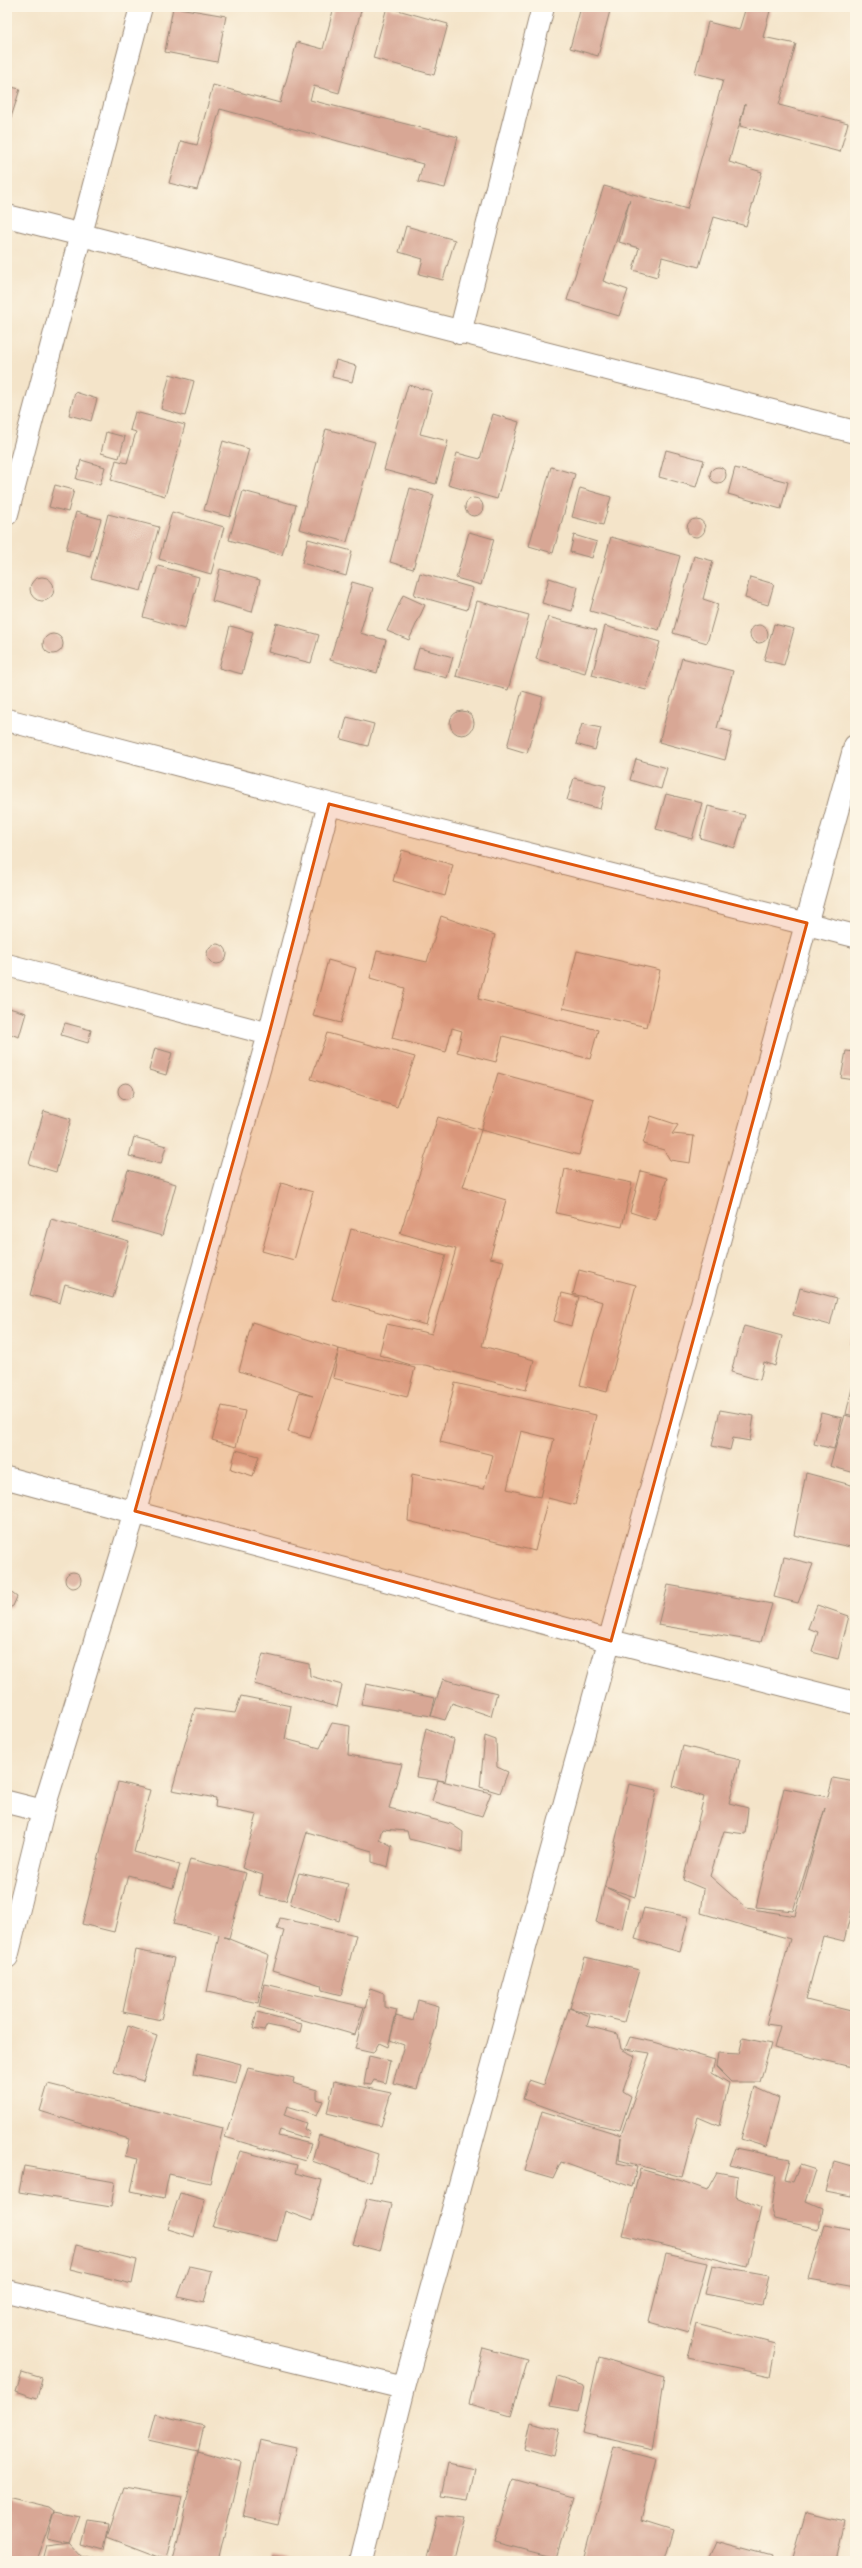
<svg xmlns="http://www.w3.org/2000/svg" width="862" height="2568" font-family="'Old Standard TT',serif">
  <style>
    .building { fill: #d8a795; fill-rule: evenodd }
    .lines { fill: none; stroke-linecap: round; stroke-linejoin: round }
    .street-casing { stroke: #988774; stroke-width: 24 }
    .street { stroke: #fff; stroke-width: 22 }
    .marked { fill: #df570d; fill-opacity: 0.2; stroke: #df570d; stroke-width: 3; stroke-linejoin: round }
  </style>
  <rect width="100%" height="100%" fill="#fcf5e5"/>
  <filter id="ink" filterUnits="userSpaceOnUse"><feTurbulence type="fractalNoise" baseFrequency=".025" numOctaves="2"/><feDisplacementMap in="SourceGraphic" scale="8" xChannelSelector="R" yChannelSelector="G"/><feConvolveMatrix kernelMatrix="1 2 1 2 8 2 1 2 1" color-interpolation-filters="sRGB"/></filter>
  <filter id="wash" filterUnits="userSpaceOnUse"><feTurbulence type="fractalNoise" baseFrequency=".012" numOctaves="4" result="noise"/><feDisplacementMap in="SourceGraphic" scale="16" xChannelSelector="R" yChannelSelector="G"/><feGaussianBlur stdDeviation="0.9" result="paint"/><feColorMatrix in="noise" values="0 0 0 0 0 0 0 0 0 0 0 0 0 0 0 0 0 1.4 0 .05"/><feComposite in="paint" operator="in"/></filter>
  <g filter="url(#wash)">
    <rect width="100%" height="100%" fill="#f4e4c9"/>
    <g id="blocks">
      <!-- building -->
      <path class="building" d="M173 7 226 16 217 62 165 52Z
        M334 7H362L339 93 314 86 310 100 458 137 445 188 418 182 423 164 220 109 197 190 169 183 181 141 197 145 213 85 280 103 297 42 323 49Z
        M387 7 448 24 434 75 373 58Z
        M581 7H611L598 56 570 48Z
        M746 7H771L763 37 796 44 779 105 848 123 840 152 740 126 745 104 729 162 762 172 746 226 714 217 699 267 662 257 657 277 633 270 639 248 619 242 630 199 603 281 628 290 619 316 567 300 604 186 687 209 723 80 695 73 708 22 739 30Z
        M7 86 20 89 9 124 7 123Z
        M406 226 455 240 443 280 419 274 423 259 399 252Z
        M336 360 356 366 352 382 332 377Z
        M170 374 194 381 185 416 161 409Z
        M408 385 432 391 420 434 448 441 436 484 384 470Z
        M75 392 97 399 91 421 69 415Z
        M135 412 185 425 165 496 111 480 116 460 127 463 136 432 130 430Z
        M493 414 519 422 497 499 448 485 457 453 480 459Z
        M326 429 375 442 347 542 299 529Z
        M106 432 125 437 119 458 101 453Z
        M223 441 249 449 230 517 204 510Z
        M666 450 704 460 696 487 659 477Z
        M81 460 105 467 100 485 76 479Z
        M710 475a8 8 0 1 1 16 0a8 8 0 1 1-16 0Z
        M551 467 575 474 553 553 529 546Z
        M735 468 788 482 781 509 728 494Z
        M55 485 74 490 68 512 49 507Z
        M410 488 434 495 413 569 390 562Z
        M580 488 611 497 603 525 572 517Z
        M243 491 296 505 282 555 229 540Z
        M465 507a9 9 0 1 1 18 0a9 9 0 1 1-18 0Z
        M76 512 101 519 90 556 66 550Z
        M172 512 224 527 211 574 159 559Z
        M108 514 159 527 141 591 91 578Z
        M687 528a9 9 0 1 1 18 0a9 9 0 1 1-18 0Z
        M469 532 494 539 481 585 456 578Z
        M574 535 597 542 592 558 570 552Z
        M611 537 680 556 659 630 590 611Z
        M308 539 352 551 346 576 302 563Z
        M694 556 713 561 703 599 718 604 707 643 673 633Z
        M158 566 199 577 185 629 143 617Z
        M220 569 260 580 252 612 212 601Z
        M420 573 473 588 467 610 414 595Z
        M750 577 774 584 768 605 745 598Z
        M30 589a12 12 0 1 1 24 0a12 12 0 1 1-24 0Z
        M549 578 578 587 572 611 542 603Z
        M352 582 373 588 360 633 386 640 377 673 330 660Z
        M403 595 425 605 409 640 387 631Z
        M477 601 529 615 508 690 456 676Z
        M548 617 597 630 585 673 536 659Z
        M276 623 319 635 311 663 268 652Z
        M774 624 794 629 784 665 764 660Z
        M750 634a9 9 0 1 1 18 0a9 9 0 1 1-18 0Z
        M230 626 253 632 242 674 219 668Z
        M605 626 660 642 646 690 592 675Z
        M43 644a10 10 0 1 1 20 0a10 10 0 1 1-20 0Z
        M419 648 453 657 447 678 413 669Z
        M682 658 733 671 717 728 732 732 725 760 659 742Z
        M522 691 543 697 527 753 507 747Z
        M450 723a12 12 0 1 1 24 0a12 12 0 1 1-24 0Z
        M347 717 374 724 368 746 341 739Z
        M582 724 601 728 595 750 576 744Z
        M636 759 667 768 661 789 630 780Z
        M574 778 606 786 600 809 567 800Z
        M666 794 702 803 692 839 656 829Z
        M708 806 745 815 735 848 700 838Z
        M402 850 453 865 445 896 393 881Z
        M441 916 495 935 478 999 598 1030 590 1059 503 1036 496 1062 457 1052 462 1031 452 1028 446 1052 392 1038 405 988 370 978 377 951 427 962Z
        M207 954a10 10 0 1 1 20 0a10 10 0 1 1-20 0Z
        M577 951 660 970 647 1027 563 1008Z
        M328 960 356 968 341 1023 313 1016Z
        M9 1008 26 1013 19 1037 7 1033Z
        M65 1023 91 1030 88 1043 61 1035Z
        M327 1033 415 1057 397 1107 311 1079Z
        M155 1048 172 1053 166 1075 149 1070Z
        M846 1051 855 1052V1080L841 1078Z
        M498 1073 594 1099 579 1155 481 1130Z
        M118 1091a8 8 0 1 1 16 0a8 8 0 1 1-16 0Z
        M44 1111 71 1119 56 1172 29 1164Z
        M651 1116 678 1125 672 1134 694 1136 690 1163 670 1160 664 1150 643 1144Z
        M438 1117 481 1130 463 1187 506 1200 490 1258 504 1261 482 1346 534 1360 526 1390 425 1365H411L379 1355 387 1324 432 1334 456 1249 400 1233Z
        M134 1137 166 1146 161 1164 129 1156Z
        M565 1169 632 1183 622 1227 556 1213Z
        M128 1170 176 1184 162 1236 113 1222Z
        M641 1171 667 1178 655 1220 630 1212Z
        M281 1183 313 1192 294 1260 262 1251Z
        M51 1219 129 1241 113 1298 65 1284 60 1303 30 1295Z
        M351 1229 446 1255 426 1325 332 1299Z
        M579 1270 636 1285 607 1392 580 1385 603 1302 573 1294Z
        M800 1288 837 1298 830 1325 793 1315Z
        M562 1293 579 1297 571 1326 554 1321Z
        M252 1322 339 1349 310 1438 288 1432 299 1393 313 1396 239 1371Z
        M854 1325H855V1346L850 1345Z
        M744 1326 782 1336 775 1366 764 1362 760 1380 731 1372Z
        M339 1349 415 1368 407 1397 333 1378Z
        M854 1380H855V1416L846 1414Z
        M455 1383 596 1415 575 1505 548 1498 535 1551 408 1521 412 1474 484 1489 493 1455 440 1442ZM521 1431 554 1439 540 1497 507 1489Z
        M222 1406 245 1411 236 1447 212 1440Z
        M720 1410 754 1416 750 1441 733 1438 730 1450 712 1446Z
        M821 1413 842 1418 834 1449 814 1444Z
        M845 1415 855 1418V1473L830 1466Z
        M236 1450 259 1456 253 1476 231 1469Z
        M806 1473 855 1486V1548L794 1535Z
        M784 1557 813 1564 798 1603 774 1597Z
        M65 1580a8 8 0 1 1 16 0a8 8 0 1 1-16 0Z
        M668 1585 772 1604 761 1642 658 1625Z
        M9 1591 17 1597 13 1606 9 1608 7 1607Z
        M817 1605 849 1616 838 1659 812 1652 818 1632 808 1628Z
        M263 1654 309 1664 310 1676 342 1685 337 1707 254 1684Z
        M443 1679 497 1693 491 1716 452 1703 445 1720 431 1716Z
        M366 1684 435 1698 431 1716 361 1704Z
        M241 1696 291 1706 285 1739 320 1748 332 1723 350 1726 348 1755 402 1764 389 1808 451 1824 463 1832 462 1852 409 1839 407 1831 382 1829 379 1839 392 1846 388 1867 372 1862V1851L307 1832 286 1901 259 1896 263 1875 242 1868 257 1815 215 1807 216 1798 172 1790 195 1708 235 1713Z
        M426 1728 454 1740 445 1781 416 1777Z
        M485 1736 496 1740 497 1767 508 1772 500 1793 480 1787Z
        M683 1746 740 1760 729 1803 748 1808 745 1834 724 1831 710 1876 746 1908 795 1916 825 1808 793 1911 756 1907 784 1788 828 1797 833 1778 855 1782V1896L844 1941 823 1936 806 2000 855 2012V2068L774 2048 780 2026 766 2024 790 1939 701 1913 704 1889 683 1880 704 1797 673 1786Z
        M438 1780 491 1793 482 1816 432 1801Z
        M118 1782 150 1790 134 1852 180 1865 173 1888 128 1875 114 1932 82 1924Z
        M629 1784 657 1790 635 1897 605 1887 629 1899 622 1929 596 1922Z
        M190 1859 246 1873 229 1938 224 1937 269 1955 258 2003 207 1992 219 1935 173 1924Z
        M299 1873 348 1884 339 1921 290 1904Z
        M644 1908 689 1917 680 1952 635 1939Z
        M280 1918 356 1935 341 1995 322 1990 321 1985 273 1970 284 1931 277 1929Z
        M136 1950 174 1958 161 2020 123 2012Z
        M585 1957 639 1970 624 2022 570 2008Z
        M265 1984 364 2007 355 2035 259 2007Z
        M370 1989 384 1994V2007L397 2010 388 2047 379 2043 373 2053 355 2049Z
        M418 2000 439 2006 436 2027 417 2089 393 2083 404 2045 390 2040 396 2016 413 2021Z
        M569 2008 590 2016 587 2026 618 2034 621 2049 635 2056 623 2091 631 2096 620 2130 590 2123 523 2099 529 2080 544 2085Z
        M257 2012 302 2024 300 2032 267 2025 264 2031 253 2029Z
        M128 2026 157 2036 143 2081 114 2072Z
        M630 2037 654 2042 715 2060 712 2073 729 2083 719 2126 698 2117 682 2177 619 2160 621 2137 617 2163 637 2167 632 2187 561 2162 553 2179 525 2171 542 2111 621 2135 650 2053 625 2049Z
        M743 2038 771 2044 760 2082H731L716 2067 718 2053 739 2054Z
        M198 2053 241 2064 236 2083 194 2074Z
        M369 2056 390 2061 385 2083 374 2080 371 2085 364 2084Z
        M248 2068 294 2078 293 2083 317 2090V2099L323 2101 317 2115 287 2106 284 2115 306 2123 304 2129 310 2133 308 2139 280 2130 278 2136 311 2144 305 2161 225 2137Z
        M334 2081 391 2093 381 2126 327 2113Z
        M48 2084 223 2128 210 2183 169 2174 164 2198 131 2191 138 2159 125 2156 129 2139 40 2111Z
        M755 2087 779 2098 766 2147 741 2139Z
        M319 2135 378 2154 371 2182 312 2161Z
        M735 2148 790 2159 785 2180 793 2182 800 2165 816 2170 806 2202 822 2209 819 2229 774 2219 771 2209 776 2176 729 2165Z
        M240 2151 297 2165 295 2173 322 2180 312 2221 285 2211 277 2241 213 2227Z
        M834 2161 855 2167V2183L851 2197 826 2192Z
        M24 2166 115 2182 111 2207 19 2192Z
        M640 2169 682 2181 707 2190 717 2172 738 2176 736 2197 761 2208 747 2267 623 2235Z
        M180 2193 205 2200 194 2237 168 2229Z
        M367 2199 392 2204 380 2251 353 2244Z
        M825 2225 855 2231V2287L809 2279Z
        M76 2245 137 2260 132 2284 70 2269Z
        M666 2254 707 2263 688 2333 649 2322Z
        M189 2266 212 2271 204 2303 178 2297Z
        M712 2266 769 2276 762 2305 705 2294Z
        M696 2324 776 2344 770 2376 688 2358Z
        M483 2348 528 2360 511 2416 469 2404Z
        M599 2357 664 2377 653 2449 582 2433Z
        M22 2372 42 2378 37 2398 16 2391Z
        M557 2377 584 2386 579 2411 550 2406Z
        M155 2414 204 2426 198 2451 148 2440Z
        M531 2422 559 2429 553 2456 525 2448Z
        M260 2440 296 2448 278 2525 243 2517Z
        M614 2447 656 2458 641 2521 673 2531 664 2561H584Z
        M198 2451 241 2463 218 2561H173Z
        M448 2463 475 2469 468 2500 441 2496Z
        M513 2479 575 2496 556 2559 494 2543Z
        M124 2487 182 2497 167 2560 107 2537Z
        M7 2497 49 2507 54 2511 36 2561H7Z
        M54 2511 80 2516 70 2543 82 2556 100 2561H43L47 2546 70 2543 47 2538Z
        M806 2512 845 2521 836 2561H792Z
        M437 2516 465 2519 453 2561H425Z
        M88 2521 109 2524 104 2551 82 2545Z
        M716 2540 771 2555 769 2561H707Z
        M273 2556 293 2560V2561H272Z"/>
    </g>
  </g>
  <g filter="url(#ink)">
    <use href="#blocks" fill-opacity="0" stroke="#988774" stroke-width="1"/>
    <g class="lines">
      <defs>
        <path id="street" d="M7 216 855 432
          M460 333 543 7
          M7 514 141 7
          M7 720 329 804 855 936
          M7 965 269 1034
          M7 1478 611 1641 855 1703
          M7 1802 43 1811
          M7 1957 43 1811 135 1511 269 1034 329 804
          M7 2291 404 2388
          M361 2561 404 2388 855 746"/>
      </defs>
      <!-- street casing -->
      <use href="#street" class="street-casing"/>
      <!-- street -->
      <use href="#street" class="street"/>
    </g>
  </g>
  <!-- marked area -->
  <path class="marked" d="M329 804 807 923 611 1641 135 1511 269 1034Z"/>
  <!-- margin -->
  <rect width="862" height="2568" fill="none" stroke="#fcf5e5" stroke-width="24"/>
</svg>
